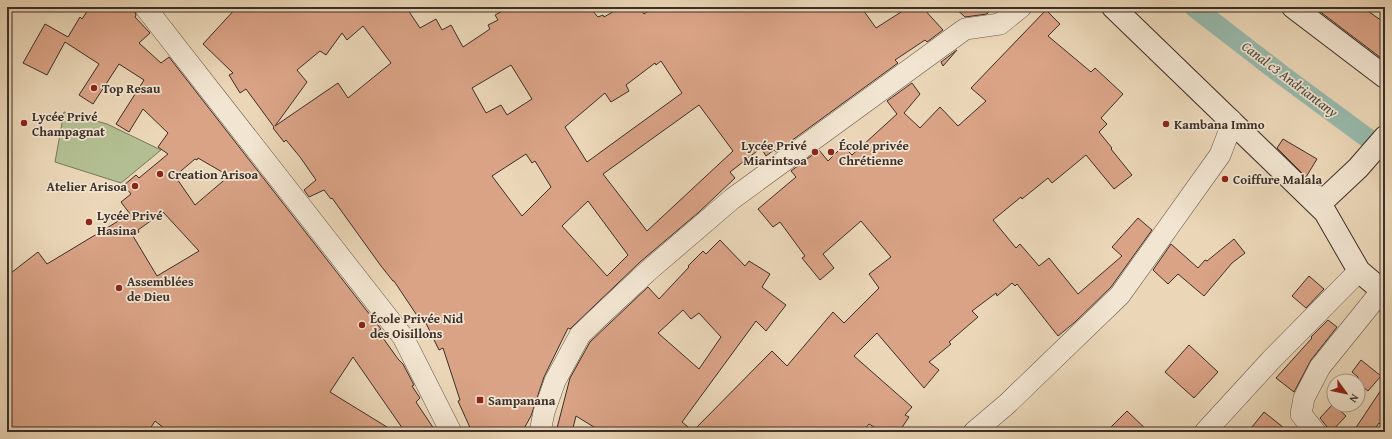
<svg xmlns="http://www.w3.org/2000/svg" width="1392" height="439" font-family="'Gentium Book Plus',serif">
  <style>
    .green { fill: #b3bf92; stroke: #78775e }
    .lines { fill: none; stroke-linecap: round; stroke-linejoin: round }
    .canal { stroke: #98baad; stroke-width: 20 }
    .building { fill: #daa386; stroke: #3c2f29; fill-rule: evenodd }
    .minor-casing { stroke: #68594d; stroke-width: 22 }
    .secondary-casing { stroke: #3c2f29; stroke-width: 24 }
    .minor { stroke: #f2e5d1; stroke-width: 21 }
    .secondary { stroke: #f2e5d1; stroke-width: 22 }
    .poi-dot { fill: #8f2418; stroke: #f2e5d1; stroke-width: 1.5 }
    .labels { text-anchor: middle; stroke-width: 3.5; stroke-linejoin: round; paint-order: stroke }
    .poi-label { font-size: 13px; font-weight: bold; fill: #3c2f29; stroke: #f2e5d1; text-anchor: start }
    .water-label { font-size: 14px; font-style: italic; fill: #4e4b43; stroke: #f2e5d1 }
  </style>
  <rect width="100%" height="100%" fill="#ebd7b8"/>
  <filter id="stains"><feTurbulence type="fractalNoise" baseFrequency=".005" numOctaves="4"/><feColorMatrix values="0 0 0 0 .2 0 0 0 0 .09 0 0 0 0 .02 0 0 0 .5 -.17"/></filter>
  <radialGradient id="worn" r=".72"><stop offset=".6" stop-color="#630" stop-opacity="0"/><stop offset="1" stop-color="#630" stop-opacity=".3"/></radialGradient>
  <!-- green -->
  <path class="green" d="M64 112 107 124 161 150 121 183 55 162Z"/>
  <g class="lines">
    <!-- canal -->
    <path class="canal" d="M1194 7 1282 75 1385 151"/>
  </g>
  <!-- building -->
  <path class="building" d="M90 7H133L136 15 135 17 150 33 139 43 161 63 169 57 381 329 378 331 398 359 403 364 414 385 412 386 420 398 416 402 436 432H405L353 357 330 392 395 432H169L155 421 148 432H7V276L38 252 47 264 130 214 121 202 131 194 124 185 136 175 139 178 168 154 158 147 168 133 143 109 129 132 116 124 144 80 119 64 93 104 79 95 99 64 65 42 47 75 23 63 45 24 68 37 80 17 82 19ZM198 158 229 176 195 205 175 176 195 159 197 160ZM163 212 199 251 157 276 133 236 139 232 138 230Z
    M237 7H406L420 28 436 19 442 30 451 25 463 47 490 29 488 25 498 20 495 15 510 7H589L598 17 603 15 604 17 621 7H639L644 14 654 7H861L876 28 909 7H922L943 30 927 42 925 40 895 60 898 63 776 152 774 150 766 156 761 148 730 172 735 178 699 212 640 262 570 329 568 328 544 377 531 416 522 432H472L458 401 460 400 443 348 439 350 422 315 418 317 394 281H393L381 266 332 198 331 199 324 190 309 197 304 190 316 180 300 157 286 140 284 142 273 128 274 127 246 89 240 93 229 75 233 73 203 44ZM363 26 391 63 348 98 338 83 275 126 307 82 297 70 320 51 326 55 342 33 347 40ZM661 61 682 93 587 162 565 127 605 93 611 102 629 91 626 85 655 63 656 65ZM511 65 532 99 507 115 501 105 486 113 472 88ZM699 105 733 151 647 231 603 174ZM526 154 532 163 535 161 551 187 522 216 492 176ZM588 201 628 255 607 276 562 226Z
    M954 7H992L987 14 965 17Z
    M1314 7H1362L1385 23V61Z
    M1046 10 1060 24 1048 36 1091 72 1095 68 1123 94 1101 118 1107 124 1099 132 1112 148 1111 149 1132 175 1114 189 1086 155 1052 183 1048 178 1022 199 1021 197 993 220 1016 248 1020 244 1039 266 1049 258 1078 294 1122 256 1112 247 1138 218 1152 230 1111 287 1075 322 1058 336 1017 284 1015 286 1012 283 997 296 996 293 972 311 978 317 949 342 951 344 929 362 939 370 924 388 877 333 854 356 912 407 905 415 909 417 899 432H882L869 424 862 432H602L576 416 572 432H556L570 378 590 342 648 287 659 299 689 267 688 266 703 251 706 254 720 240 745 266 749 261 770 274 762 287 786 305 766 331 756 321 682 422 693 431 772 351 787 366 833 312 844 323 879 288 869 274 891 257 861 221 823 254 834 268 820 280 802 258 805 256 780 222 773 227 758 209 796 177 791 171 819 150 828 161 843 146 852 155 897 114 887 101 912 83 920 94 904 113 920 128 940 107 958 126 986 101 971 88ZM683 310 691 319 699 313 721 337 699 369 658 333Z
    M957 50 943 66 941 62Z
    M1283 139 1317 159 1306 177 1277 148Z
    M1234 239 1245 253 1232 263 1204 296 1178 274 1168 284 1153 270 1171 244 1198 268 1205 260 1207 261Z
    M1309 276 1324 289 1306 308 1292 296Z
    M1328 320 1337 327 1311 360 1294 392 1276 378 1312 338 1311 337Z
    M1189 345 1218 372 1194 398 1165 372Z
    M1361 360 1381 376 1368 391 1358 383V377L1352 372Z
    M1385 384V428L1379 423 1373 432H1353Z
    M1333 404 1346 416 1331 432 1320 418Z
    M1127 411 1149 432H1106Z
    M1264 412 1289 432H1248Z"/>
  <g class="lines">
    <defs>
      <path id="minor" d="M145 7 403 337 451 432
        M540 432 544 412 555 381 580 335 604 312 648 271 732 199 965 29 1000 24 1021 7
        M974 432 1007 404 1120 295 1220 155 1232 124 1231 120
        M1205 432 1271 360 1359 271
        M1315 432 1301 414 1304 398 1320 367 1375 299 1381 290"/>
      <path id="secondary" d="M1113 7 1325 212 1359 271 1385 293
        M1293 7 1385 77
        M1306 193 1325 199 1358 168 1385 137"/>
    </defs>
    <!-- minor casing -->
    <use href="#minor" class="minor-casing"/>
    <!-- secondary casing -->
    <use href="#secondary" class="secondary-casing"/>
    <!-- minor -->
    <use href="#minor" class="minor"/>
    <!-- secondary -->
    <use href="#secondary" class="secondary"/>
  </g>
  <!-- markers -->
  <g class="poi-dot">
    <circle cx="94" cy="88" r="4"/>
    <circle cx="24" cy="123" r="4"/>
    <circle cx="1166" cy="124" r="4"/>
    <circle cx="815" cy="152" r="4"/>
    <circle cx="831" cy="152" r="4"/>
    <circle cx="160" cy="174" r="4"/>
    <circle cx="1225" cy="179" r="4"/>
    <circle cx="135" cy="186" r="4"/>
    <circle cx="89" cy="222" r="4"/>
    <circle cx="119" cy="288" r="4"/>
    <circle cx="362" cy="325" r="4"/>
    <rect x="476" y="396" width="8" height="8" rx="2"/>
  </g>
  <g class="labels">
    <!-- poi labels -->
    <g class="poi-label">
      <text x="102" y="93">Top Resau</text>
      <text x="32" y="121">Lycée Privé<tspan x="32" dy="15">Champagnat</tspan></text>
      <text x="1174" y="129">Kambana Immo</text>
      <text x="807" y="150" text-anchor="end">Lycée Privé<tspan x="807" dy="15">Miarintsoa</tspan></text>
      <text x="839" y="150">École privée<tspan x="839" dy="15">Chrétienne</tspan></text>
      <text x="168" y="179">Creation Arisoa</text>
      <text x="1233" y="184">Coiffure Malala</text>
      <text x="127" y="191" text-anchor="end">Atelier Arisoa</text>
      <text x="97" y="220">Lycée Privé<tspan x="97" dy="15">Hasina</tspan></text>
      <text x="127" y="286">Assemblées<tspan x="127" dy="15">de Dieu</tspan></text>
      <text x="370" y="323">École Privée Nid<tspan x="370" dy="15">des Oisillons</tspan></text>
      <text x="488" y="405">Sampanana</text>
    </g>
    <!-- water labels -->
    <g class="water-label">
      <text transform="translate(1290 79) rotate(37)" y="5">Canal c3 Andriantany</text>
    </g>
  </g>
  <!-- margin -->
  <rect width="1392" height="439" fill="none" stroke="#ebd7b8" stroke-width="24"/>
  <rect x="8" y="8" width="1376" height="423" fill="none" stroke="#3c2f29" stroke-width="2"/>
  <rect x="12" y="12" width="1368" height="415" fill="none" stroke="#3c2f29"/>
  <!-- north arrow -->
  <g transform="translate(1346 393) rotate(123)"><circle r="19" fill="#f2e5d1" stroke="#a99c8e"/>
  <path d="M0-3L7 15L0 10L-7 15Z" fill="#8f2418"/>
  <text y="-6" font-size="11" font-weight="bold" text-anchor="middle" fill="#3c2f29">N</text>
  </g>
  <rect width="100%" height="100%" filter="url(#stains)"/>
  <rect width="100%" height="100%" fill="url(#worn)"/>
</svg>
